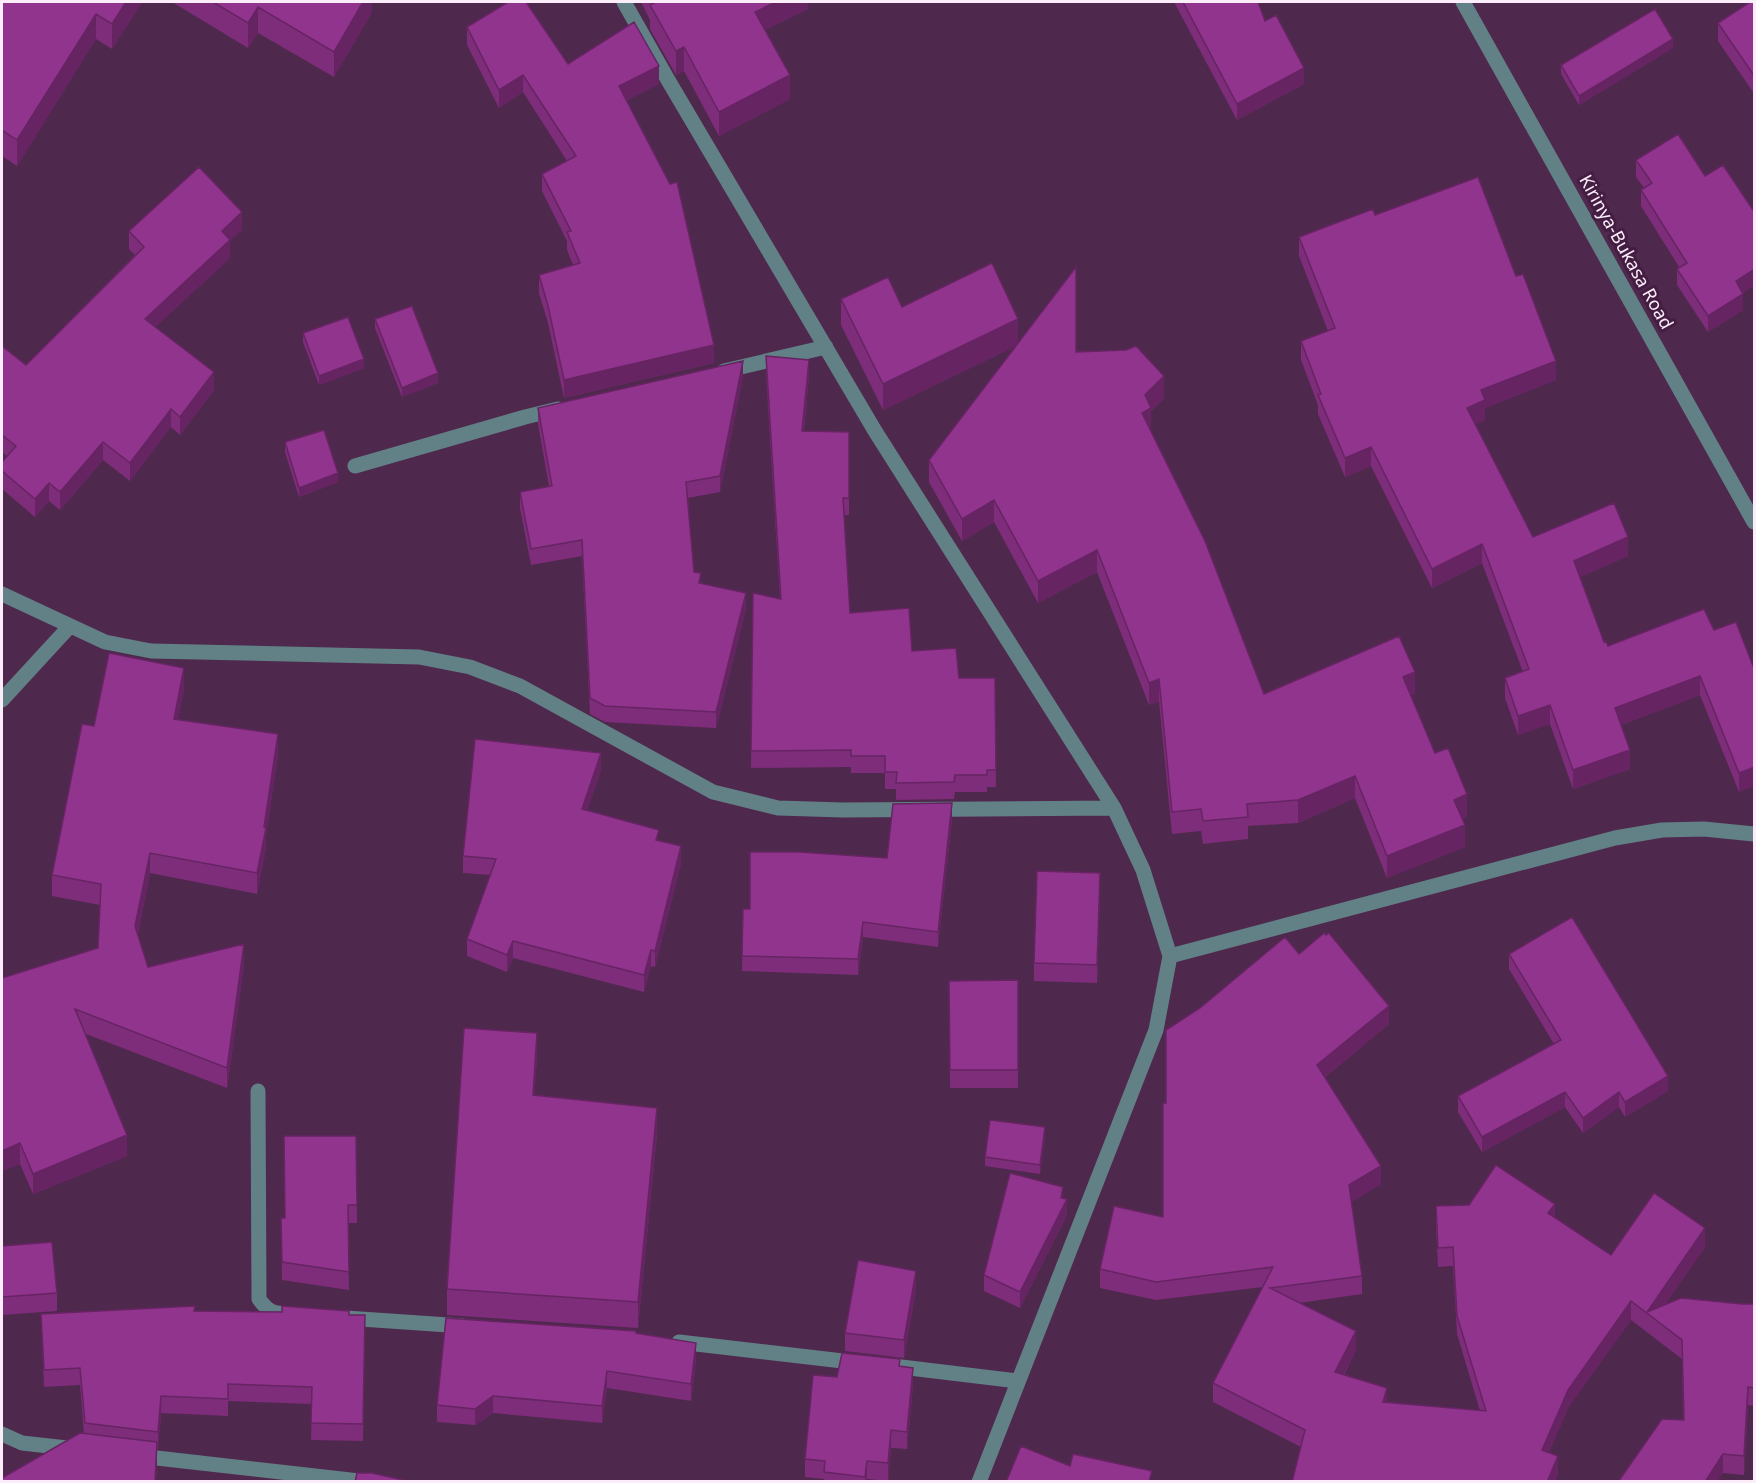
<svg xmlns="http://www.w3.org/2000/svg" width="1756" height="1483" font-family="'Noto Sans',sans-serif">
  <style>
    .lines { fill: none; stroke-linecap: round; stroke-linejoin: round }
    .minor { stroke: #628186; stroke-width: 15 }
    .wall { fill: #7d2d79 }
    .shaded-wall { fill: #662463 }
    .building { fill: #91348d; stroke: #662463; stroke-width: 1.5 }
    .labels { text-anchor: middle; stroke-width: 6; stroke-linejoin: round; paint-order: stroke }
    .street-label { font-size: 18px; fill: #fcedfb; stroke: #441e42 }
  </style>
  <rect width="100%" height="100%" fill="#4f284d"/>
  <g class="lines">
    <!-- minor -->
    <path class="minor" d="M624 2 668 80 875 431 1114 808 1143 870 1170 956 1156 1030 979 1482
      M1463 2 1754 522
      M724 371 826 347
      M355 466 525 417 558 409
      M2 594 105 642 151 651 419 657 470 667 520 686 713 792 778 808 843 810 1114 808
      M2 700 70 626
      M1170 956 1615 838 1662 830 1704 829 1754 834
      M258 1091 259 1299C269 1313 273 1313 290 1314
      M346 1318 463 1326
      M679 1342 860 1363
      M893 1366 1018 1381
      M2 1434 22 1443 76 1449
      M139 1456 368 1482"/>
  </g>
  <!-- wall -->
  <path class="wall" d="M2 2H142L112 49 96 39 17 166 2 156Z
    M172 2H372V12L334 77 258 33 248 48Z
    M641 2H808V9L765 30 790 99 719 136 684 71 676 75 650 29V20Z
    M1174 2H1258L1265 21 1304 84 1237 120Z
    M1755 3V95L1718 41V23Z
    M467 27 568 64 659 84 627 100 714 363 564 398 548 323 539 293V275L573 265 567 250V241L542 191V174L567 161 523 92 499 108 467 45Z
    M1673 48 1579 105 1561 74V65Z
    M1636 160 1743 293V310L1708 332 1677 285V269L1679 267 1641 206V190L1644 188 1636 177Z
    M1375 215 1556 380 1485 408V420L1475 424 1533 537 1628 556 1580 577 1604 642 1608 646 1714 630 1753 666 1739 792 1700 695 1621 725 1630 769 1573 789 1550 724 1518 735 1505 698V678L1523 672 1482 563 1432 588 1371 466 1345 477 1318 414V405L1301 360V341L1328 331 1299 256V237Z
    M242 230 230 240V258L155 327 214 390 180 435 171 427 130 481 103 460 60 510 49 501 35 517 2 489V462L7 456 2 452V346L26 365 135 255 129 249V231Z
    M841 299 902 307 1018 342 1076 352 1164 398 1151 411 1150 431 1264 694H1415L1411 695 1435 753 1467 816 1462 819 1465 847 1387 878 1355 798 1298 823 1248 826V839L1203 844 1201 831 1172 834 1159 701 1149 705 1097 572 1038 603 994 522 962 541 929 482V460L1016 346 883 410 841 325Z
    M375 319 438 383 402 397 375 328Z
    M303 333 364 368 319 385 303 342Z
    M766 356 809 377 804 431 849 432V515H844L850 613 912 651 959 678H995L996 787H987V792H955L954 799 896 800V789H885V773H851V767L751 768 753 593 780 599 766 373Z
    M743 376 720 492 688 498 694 572 701 583 746 609 716 728 605 722 590 714 582 556 531 565 520 508V492L549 486 538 424V408Z
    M285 442 338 482 299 497 285 452Z
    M184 689 178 719 278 755 266 835V849L257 894 150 873 138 934 148 967 244 965 227 1088 86 1034 127 1156 33 1194 20 1164 2 1171V978L98 948 100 905 52 896V875L94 726Z
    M601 770 587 811 659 840 681 863 655 967 651 966 644 992 513 958 507 972 467 956V939L490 875 463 873V856Z
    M952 819 938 947 863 937 858 975 742 971 743 909H750L887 858Z
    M1100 891 1097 983 1034 981V963Z
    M1299 954 1389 1024 1325 1077 1381 1184 1351 1202 1362 1276V1294L1299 1303 1356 1350 1344 1375 1387 1402 1480 1411 1457 1334 1453 1266 1438 1267 1436 1225V1206L1555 1217 1611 1255 1705 1247 1665 1304H1755V1399L1754 1406 1748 1405 1744 1475 1723 1473 1683 1420 1682 1359 1631 1320 1568 1408 1549 1452 1558 1475 1301 1447 1213 1402V1383L1263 1287 1156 1300 1100 1288V1269L1163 1217 1166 1103Z
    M1509 954 1668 1091 1625 1117 1619 1107 1583 1133 1565 1107 1482 1152 1458 1112V1096L1554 1044 1509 969Z
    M1018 980V1088H950L949 981Z
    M537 1059 534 1095 657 1134 638 1328 447 1315V1289Z
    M356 1136 357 1223H348L349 1290 282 1280 281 1218H285Z
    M1045 1137 1040 1174 985 1166V1157Z
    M1063 1198 1067 1215 1020 1308 984 1291V1275Z
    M2 1246 57 1293V1311L2 1315Z
    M916 1289 904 1358 845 1351V1333Z
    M195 1311 365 1315 363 1441 311 1440 312 1404 228 1401V1416L161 1413 158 1449 157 1448V1468L84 1434 80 1385 44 1387 41 1314Z
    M636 1333 696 1360 691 1401 607 1388 602 1423 493 1413 475 1425 437 1422V1405Z
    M900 1366 913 1386 907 1449 891 1448 888 1481 867 1479 866 1482H824V1479L805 1477V1459L837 1377Z"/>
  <!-- shaded-wall -->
  <path class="shaded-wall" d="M126 2H142L112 49V24Z
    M363 2H372V12L334 77V52Z
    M776 2H808V9L755 35V12Z
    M258 7V33L248 48V23Z
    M96 14V39L17 166V140Z
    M1673 39V48L1579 105V96Z
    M684 47V71L676 75V51Z
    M659 66V84L619 104V86Z
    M1304 68V84L1237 120V104Z
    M523 75V92L499 108V90Z
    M790 75V99L719 136V112Z
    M242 212V230L226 245 230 240V258L145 337V319L222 231Z
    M1755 269V285L1736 298V281Z
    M1743 294V310L1708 332V316Z
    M1018 319V345L883 410V384Z
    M714 345V363L564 398V380Z
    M364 359V368L319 385V376Z
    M809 360V377L802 448V431Z
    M743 361V376L720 492V476Z
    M1556 361V380L1485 408V420L1467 427V408L1481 390Z
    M214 372V390L180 435V417Z
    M438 373V383L402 397V388Z
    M1164 376V398L1151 411V430L1142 436V413L1145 395Z
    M171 409V427L130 481V463Z
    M103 442V460L60 510V492Z
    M1371 447V466L1345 477V458Z
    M338 473V482L299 497V488Z
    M49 483V501L35 517V499Z
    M994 500V522L962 541V519Z
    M1628 537V556L1574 580V561Z
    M1482 544V563L1432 588V569Z
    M1097 550V572L1038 603V581Z
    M746 593V609L716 728V712Z
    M184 668V689L174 740V719Z
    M1415 672V694L1403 699V677Z
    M1700 676V695L1615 727V708Z
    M1159 679V701L1149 705V683Z
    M1550 705V724L1518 735V716Z
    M278 734V755L266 835V849L257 894V873Z
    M1630 750V769L1573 789V770Z
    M601 753V770L582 826V809Z
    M1755 767V786L1739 792V773Z
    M1355 776V798L1298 823V800Z
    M1467 794V816L1454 822V800Z
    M952 803V819L938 947V932Z
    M1465 825V847L1387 878V856Z
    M681 846V863L655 967V951Z
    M150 853V873L135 947V926Z
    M1100 873V891L1097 983V965Z
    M863 922V937L858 975V959Z
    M513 941V958L507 972V955Z
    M244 944V965L227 1088V1068Z
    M651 950V966L644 992V975Z
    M1389 1006V1024L1317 1083V1065Z
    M537 1033V1059L533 1121V1095Z
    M1668 1076V1091L1625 1117V1102Z
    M1565 1092V1107L1482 1152V1137Z
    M1619 1092V1107L1583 1133V1118Z
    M657 1108V1134L638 1328V1302Z
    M1045 1127V1137L1040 1174V1165Z
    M127 1135V1156L33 1194V1174Z
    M20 1143V1164L2 1171V1151Z
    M1381 1166V1184L1349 1204V1185Z
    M1063 1187V1203L1067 1199V1215L1020 1308V1292L1061 1198Z
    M1555 1204V1223L1548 1213Z
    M1705 1228V1247L1655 1320 1647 1312Z
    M916 1271V1289L904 1358V1340Z
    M1631 1301V1320L1568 1408 1542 1468V1450L1568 1390Z
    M1356 1331V1350L1335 1391V1372Z
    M696 1343V1360L691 1401V1384Z
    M913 1368V1386L907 1449V1432Z
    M607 1371V1388L602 1423V1406Z
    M1755 1381V1399L1754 1406V1388Z
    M1748 1387V1405L1744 1475V1456Z
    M1387 1388V1406L1383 1402Z
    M161 1396V1413L158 1449V1432Z
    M493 1396V1413L475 1425V1409Z
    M891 1430V1448L888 1481V1463Z
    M157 1442V1468L156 1482H155Z
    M1723 1454V1473L1717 1482H1705Z
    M1558 1456V1475L1555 1482H1547Z
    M867 1461V1479L866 1482H865Z"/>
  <!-- building -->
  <path class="building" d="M2 2H126L112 24 96 14 17 140 2 130Z
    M213 2H363L334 52 258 7 248 23Z
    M508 2H526L568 64 634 22 659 66 619 86 670 184 677 182 714 345 564 380 548 306 539 275 580 263 567 232 571 231 542 174 576 156 523 75 499 90 467 27Z
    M653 2H776L755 12 790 75 719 112 684 47 676 51 650 5 654 3Z
    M1183 2H1258L1265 21 1276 15 1304 68 1237 104Z
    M1750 2H1753L1755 3V77L1718 23Z
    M1655 9 1673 39 1579 96 1561 65Z
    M1678 134 1705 176 1723 165 1755 213V269L1736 281 1743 294 1708 316 1677 269 1687 263 1641 190 1652 183 1636 160Z
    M199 167 242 212 222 231 230 240 145 319 214 372 180 417 171 409 130 463 103 442 60 492 49 483 35 499 2 471V462L16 446 2 435V346L26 365 144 247 129 231Z
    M1478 177 1516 276 1523 274 1556 361 1481 390 1485 400 1467 408 1533 537 1614 503 1628 537 1574 561 1604 642 1606 641 1608 646 1704 609 1714 630 1736 622 1753 666H1755V767L1739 773 1700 676 1615 708 1630 750 1573 770 1550 705 1518 716 1505 678 1529 669 1482 544 1432 569 1371 447 1345 458 1318 395 1321 394 1301 341 1335 328 1299 237 1373 209 1375 215Z
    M992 263 1018 319 883 384 841 299 888 277 902 307Z
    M1076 267V352L1126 350 1136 346 1164 376 1145 395 1151 408 1142 413 1205 541 1264 694 1399 636 1415 672 1403 677 1435 753 1448 748 1467 794 1454 800 1465 825 1387 856 1355 776 1298 800 1247 804 1248 817 1203 821 1201 809 1172 812 1159 679 1149 683 1097 550 1038 581 994 500 962 519 929 460Z
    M412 306 438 373 402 388 375 319Z
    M348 317 364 359 319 376 303 333Z
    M766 356 809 360 802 431 849 432V498H843L850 613 909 608 912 651 956 648 959 678H995L996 770H987V775H955L954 782 896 783 897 772H885V756H851V750L751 751 753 593 781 599Z
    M743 361 720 476 686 482 694 572 701 573 699 583 746 593 716 712 605 706 590 698 582 540 531 549 520 492 552 486 538 408Z
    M324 430 338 473 299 488 285 442Z
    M109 653 184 668 174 719 278 734 264 827 266 828 257 873 150 853 135 926 148 967 244 944 227 1068 75 1009 127 1135 33 1174 20 1143 2 1151V978L98 948 101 884 52 875 82 724 94 726Z
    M475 739 601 753 582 809 659 830 656 840 681 846 655 951 651 950 644 975 513 941 507 955 467 939 496 859 463 856Z
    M952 803 938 932 863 922 858 959 742 956 743 909H750V852H799L887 858 893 804Z
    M1037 871 1100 873 1097 965 1034 963Z
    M1572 917 1668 1076 1625 1102 1619 1092 1583 1118 1565 1092 1482 1137 1458 1096 1561 1040 1509 954Z
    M1324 933 1326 935 1329 933 1389 1006 1317 1065 1381 1166 1349 1185 1362 1276 1270 1288 1356 1331 1335 1372 1387 1388 1383 1402 1486 1411 1457 1316 1453 1247 1438 1248 1436 1206 1469 1205 1496 1165 1555 1204 1548 1213 1611 1255 1654 1193 1705 1228 1647 1312 1681 1298 1742 1304H1755V1381L1754 1388 1748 1387 1744 1456 1723 1454 1705 1482H1618L1662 1419 1684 1420 1682 1340 1631 1301 1568 1390 1542 1450 1558 1456 1547 1482H1292L1305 1430 1213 1383 1273 1267 1156 1282 1100 1269 1114 1206 1163 1217V1103H1166V1030L1200 1008 1285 937 1299 954Z
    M1018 980V1070H950L949 981Z
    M464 1028 537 1033 533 1095 657 1108 638 1302 447 1289Z
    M990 1120 1045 1127 1040 1165 985 1157Z
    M284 1136H356L357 1205H348L349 1272 282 1262 281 1218H285Z
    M1010 1173 1063 1187 1061 1198 1067 1199 1020 1292 984 1275Z
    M52 1242 57 1293 2 1297V1246Z
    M858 1260 916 1271 904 1340 845 1333Z
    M195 1306 194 1311 282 1312V1306L349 1311V1315H365L363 1424 311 1423 312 1387 228 1384V1399L161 1396 158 1432 85 1423 80 1368 44 1370 41 1314Z
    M446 1318 636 1331V1333L696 1343 691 1384 607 1371 602 1406 493 1396 475 1409 437 1405Z
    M842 1353 900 1359 899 1366 913 1368 907 1432 891 1430 888 1463 867 1461 865 1477 824 1472 825 1461 805 1459 813 1375 837 1377Z
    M80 1433 157 1442 155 1482H2V1478Z
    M1021 1446 1070 1466 1073 1454 1152 1471 1149 1482H1006Z
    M357 1473H372L412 1482H355Z"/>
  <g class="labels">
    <!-- street labels -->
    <g class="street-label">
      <text transform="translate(1626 252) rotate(61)" y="6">Kirinya-Bukasa Road</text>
    </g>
  </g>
  <!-- border -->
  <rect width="1756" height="1483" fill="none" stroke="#fcedfb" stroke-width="6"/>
</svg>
